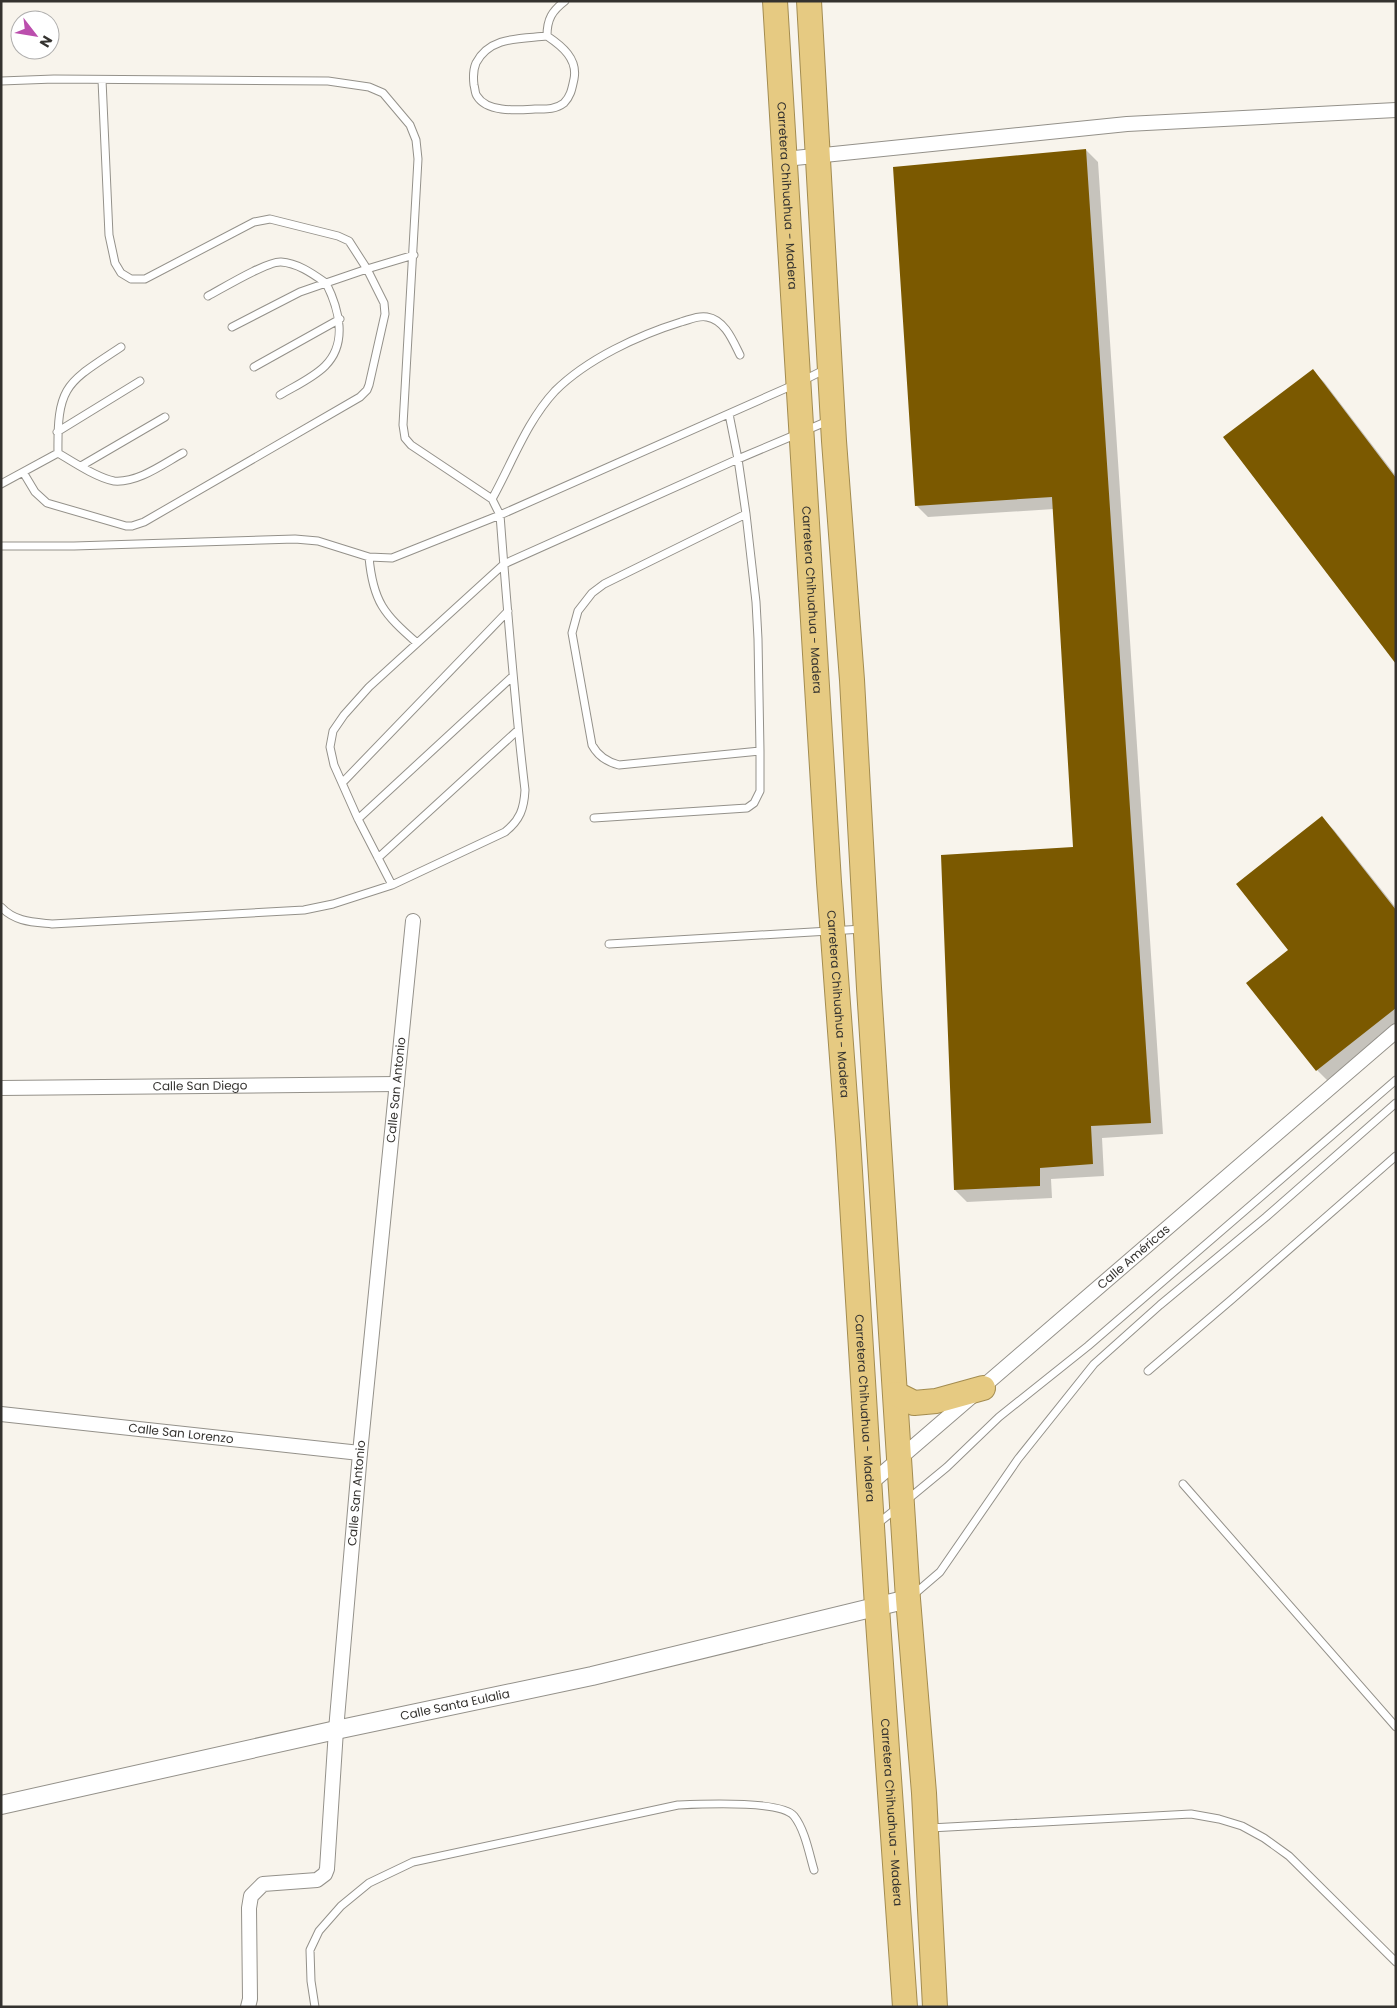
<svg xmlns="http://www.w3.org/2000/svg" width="1397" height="2008" font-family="Poppins,sans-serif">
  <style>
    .shadow { fill: #0003 }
    .building { fill: #7b5900 }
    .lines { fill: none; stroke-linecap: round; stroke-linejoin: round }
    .service-casing { stroke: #94918a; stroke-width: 9 }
    .minor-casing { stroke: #94918a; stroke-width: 16 }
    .tertiary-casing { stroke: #94918a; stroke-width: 20 }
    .trunk-casing { stroke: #a38c50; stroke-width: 26 }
    .service { stroke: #fff; stroke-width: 7 }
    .minor { stroke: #fff; stroke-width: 14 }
    .tertiary { stroke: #fff; stroke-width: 18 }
    .trunk { stroke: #e6ca82; stroke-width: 24 }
    .labels { text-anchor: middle; stroke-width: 5; stroke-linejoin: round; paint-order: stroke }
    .street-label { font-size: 12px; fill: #34322f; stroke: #fff }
  </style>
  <rect width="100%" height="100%" fill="#f8f4ec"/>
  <!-- shadow -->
  <path class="shadow" d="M1086 150 1098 162 1163 1134 1102 1138 1104 1176 1051 1179 1052 1198 967 1202 955 1190 1074 848 1054 509 928 517 916 505Z
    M1312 370 1324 382 1396 476V662Z
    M1322 818 1334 830 1396 908V1029L1329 1082 1317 1070 1290 950Z"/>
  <!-- building -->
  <path class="building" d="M1086 149 1151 1123 1091 1126 1093 1164 1040 1168V1186L954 1190 941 855 1073 847 1052 497 915 506 893 167Z
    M1313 369 1396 478V664L1223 437Z
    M1322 816 1396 910V1008L1316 1071 1246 983 1288 950 1236 884Z"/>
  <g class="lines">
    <defs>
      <path id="service" d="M547 36C562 46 578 59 574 79 572 88 571 96 564 103 555 110 545 109 535 109 518 110 487 113 477 96 475 94 475 88 474 85 473 77 473 70 476 63 490 36 521 39 547 36 547 19 552 11 565 1
        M102 80 109 235 115 263 121 273 131 279H145L254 222 270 219 338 236 349 241 367 269 414 255
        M1 81 54 79 328 81 369 87 383 93 410 125 416 140 418 159 403 425 405 438 411 445 492 499 500 515 392 558 369 557 318 541 295 539 74 546H1
        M208 296C223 288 267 261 281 262 298 263 313 274 326 283L300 292 232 327
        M254 367 340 319
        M826 369 798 383 500 515C507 607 514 698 525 790 524 809 520 820 505 832L392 885 358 819 334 765 330 747 333 731 344 715 369 687 504 564 738 459 828 421
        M57 432 140 381
        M58 453C57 384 67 383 121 347
        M81 466 165 417
        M23 472 35 492 47 503 126 526H132L144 522 360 397 367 390 369 385 385 314 384 303 367 269 326 283C339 309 348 343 325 366 313 378 295 386 280 395
        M1 484 58 453C73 462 97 478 114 481 138 483 163 464 183 453
        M492 499C512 463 527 421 555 391 587 359 639 335 681 322 689 320 698 315 707 317 725 320 733 341 740 355
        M746 514 604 584 592 593 578 611 572 633 592 745C598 756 607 762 619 765L760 751
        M369 557C373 602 384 614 417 643
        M342 783 508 611
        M594 818 747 808 754 803 760 791V751L758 639 756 602 746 514 738 459 729 414
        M358 819 513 676
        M378 858 518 730
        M1 907C15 922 33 922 52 924L304 910 333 904 392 885
        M609 944 863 929
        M1148 1371 1231 1300 1396 1156
        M1183 1484 1396 1727
        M907 1500 947 1467 999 1417 1088 1346 1396 1080
        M876 1525 897 1508
        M912 1596 940 1572 1018 1459 1094 1364 1160 1305 1266 1217 1396 1103
        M930 1828 1191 1814 1219 1819 1242 1826 1264 1838 1289 1856 1396 1962
        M315 2007 311 1981 310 1950 319 1931 341 1906 369 1883 413 1862 678 1805C700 1804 781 1800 794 1816 805 1830 809 1853 814 1870"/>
      <g id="minor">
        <path d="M785 159 1127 124 1396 110"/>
        <path id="s1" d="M1 1088 397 1084"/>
        <path id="s2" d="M1 1414 360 1453"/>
        <path id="s3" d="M870 1484 1396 1031"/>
        <path id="s4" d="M248 2007 250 1999 249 1908 251 1896 263 1884 317 1880 325 1874 327 1869 336 1730 360 1453 413 921"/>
      </g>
      <g id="tertiary">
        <path id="s5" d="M1 1805 336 1730 592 1676 908 1599"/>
      </g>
      <g id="trunk">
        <path id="s6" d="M775 1 829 882 848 1139 877 1607 905 2007"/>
        <path d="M809 1 834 441 852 680 869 988 908 1599 924 1793 935 2007"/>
        <path d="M896 1394 914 1403 936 1401 983 1388"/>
      </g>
    </defs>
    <!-- service casing -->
    <use href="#service" class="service-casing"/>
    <!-- minor casing -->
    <use href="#minor" class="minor-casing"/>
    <!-- tertiary casing -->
    <use href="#tertiary" class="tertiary-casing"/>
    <!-- trunk casing -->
    <use href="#trunk" class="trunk-casing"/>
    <!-- service -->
    <use href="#service" class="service"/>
    <!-- minor -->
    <use href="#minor" class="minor"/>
    <!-- tertiary -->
    <use href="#tertiary" class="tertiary"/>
    <!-- trunk -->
    <use href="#trunk" class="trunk"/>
  </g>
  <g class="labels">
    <!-- street labels -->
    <g class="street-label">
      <text dy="4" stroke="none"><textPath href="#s6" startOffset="195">Carretera Chihuahua - Madera</textPath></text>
      <text dy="4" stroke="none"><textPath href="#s6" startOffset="600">Carretera Chihuahua - Madera</textPath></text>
      <text dy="4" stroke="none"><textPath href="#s6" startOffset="1005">Carretera Chihuahua - Madera</textPath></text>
      <text dy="4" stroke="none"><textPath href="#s1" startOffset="199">Calle San Diego</textPath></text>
      <text dy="4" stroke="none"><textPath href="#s4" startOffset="980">Calle San Antonio</textPath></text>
      <text dy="4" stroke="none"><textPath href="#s3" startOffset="348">Calle Américas</textPath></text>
      <text dy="4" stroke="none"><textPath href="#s6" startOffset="1410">Carretera Chihuahua - Madera</textPath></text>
      <text dy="4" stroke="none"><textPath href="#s2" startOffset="181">Calle San Lorenzo</textPath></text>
      <text dy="4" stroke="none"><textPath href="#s4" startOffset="575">Calle San Antonio</textPath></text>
      <text dy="4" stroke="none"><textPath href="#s5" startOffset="465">Calle Santa Eulalia</textPath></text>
      <text dy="4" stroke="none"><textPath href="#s6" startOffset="1815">Carretera Chihuahua - Madera</textPath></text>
    </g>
  </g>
  <!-- border -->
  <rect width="1397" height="2008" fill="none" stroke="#34322f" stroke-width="5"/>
  <!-- north arrow -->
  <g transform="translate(35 35) rotate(121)"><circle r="24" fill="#ffffff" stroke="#aeadac"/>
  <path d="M0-4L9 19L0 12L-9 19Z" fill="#bb4ead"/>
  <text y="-8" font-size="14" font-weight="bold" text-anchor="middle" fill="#34322f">N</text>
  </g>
</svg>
